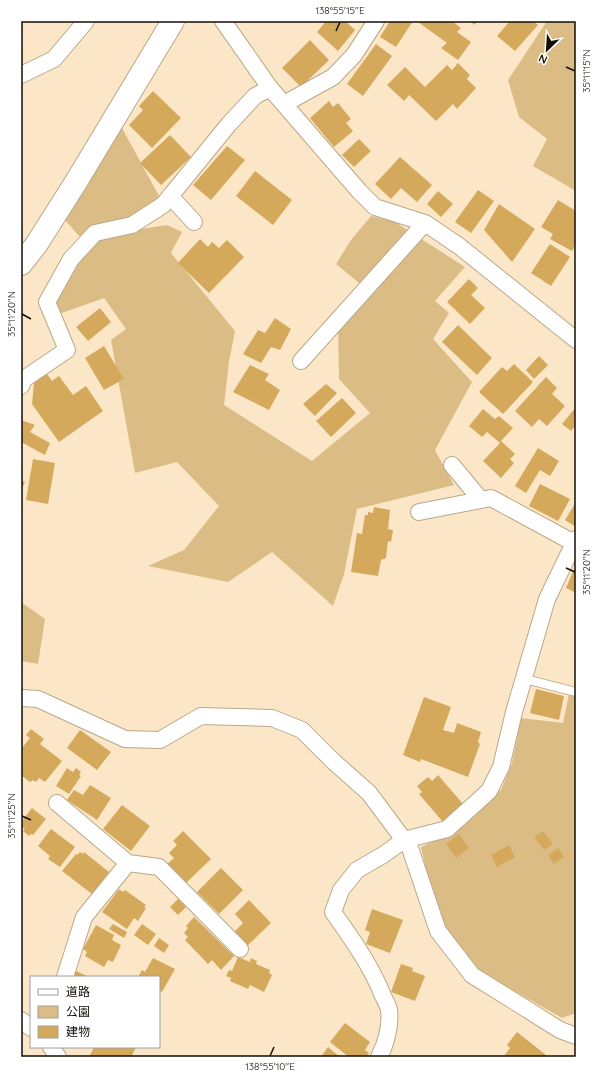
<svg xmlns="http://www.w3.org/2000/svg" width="597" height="1078" font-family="Quicksand,'Noto Sans JP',sans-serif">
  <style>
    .green { fill: #dcbc85 }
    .building { fill: #d5a95b }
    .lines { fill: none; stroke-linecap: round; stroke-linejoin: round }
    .lane-casing { stroke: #baa889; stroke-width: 10 }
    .street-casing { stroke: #baa889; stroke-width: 18 }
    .secondary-casing { stroke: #baa889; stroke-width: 24 }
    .lane { stroke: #fff; stroke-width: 8 }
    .street { stroke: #fff; stroke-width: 16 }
    .secondary { stroke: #fff; stroke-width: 22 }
    .ticks { fill: none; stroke: #130d03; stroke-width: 1.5 }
    .neatline { fill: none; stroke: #130d03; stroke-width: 1.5 }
    .ticks-label { font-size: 10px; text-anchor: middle; fill: #130d03 }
  </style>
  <rect width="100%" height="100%" fill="#fbe7c7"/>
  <!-- green -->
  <path class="green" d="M547 21H576V191L533 166 547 139 519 117 508 80Z
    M122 128 159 196 132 225 79 236 64 219Z
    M371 216 395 222 465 267 435 301 449 313 433 339 472 382 435 450 454 485 357 509 344 574 333 606 272 552 228 582 148 566 184 550 219 506 177 462 135 473 111 340 126 329 104 298 59 314 50 296 102 235 167 225 182 232 171 253 235 331 229 362 224 405 312 461 370 413 339 379 338 324 364 287 336 264 351 240Z
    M21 602 45 619 38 664 21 661Z
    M569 694 576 696V1013L562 1018 465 963 444 935 432 896 421 847 446 835 501 790 512 763 521 718 563 723Z"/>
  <!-- building -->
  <path class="building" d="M326 21H345L355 30 338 51 317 32Z
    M390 21H413L396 47 380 37Z
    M419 21H452L461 28 457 32 471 42 458 60 441 48 447 43 418 22Z
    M469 21H477L475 25Z
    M510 21H533L538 25 515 51 497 36Z
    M310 40 329 60 301 87 282 68Z
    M376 44 392 56 363 96 347 84Z
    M458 63 470 75 467 79 476 88 457 109 453 104 436 121 409 95 404 101 387 85 405 67 425 87 447 65 452 70Z
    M153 91 181 118 152 148 129 125 143 110 139 106Z
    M329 101 333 107 338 103 351 119 346 123 353 131 334 147 310 118Z
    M170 135 191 157 161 185 140 163Z
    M359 139 371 151 354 167 342 155Z
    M227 146 245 160 211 200 193 185Z
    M400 157 432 185 417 202 401 188 391 199 375 184Z
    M255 171 292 200 273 225 236 196Z
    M478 190 494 201 471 233 455 222Z
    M438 191 453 204 441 217 427 204Z
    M558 200 576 211V244L572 251 550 239 553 234 541 227Z
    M499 204 535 229 512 262 484 230Z
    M200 239 208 247 212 242 219 248 227 240 244 257 209 293 178 263Z
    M550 244 570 257 551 286 531 273Z
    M469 279 478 288 471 295 485 308 470 324 447 302Z
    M100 308 111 322 88 341 76 327Z
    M275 318 291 329 280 350 271 347 261 363 243 354 258 330 265 333Z
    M458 325 492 358 477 375 442 342Z
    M104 346 124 379 104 390 85 358Z
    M539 356 548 365 534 379 526 370Z
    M514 364 533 382 503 414 479 392 502 367 507 371Z
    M250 365 269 374 265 380 280 390 269 410 233 392Z
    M47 374 52 381 59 376 73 395 86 386 103 411 59 442 32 404 34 383Z
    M546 377 557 388 552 394 565 406 547 426 539 419 532 427 515 411Z
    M326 384 337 393 315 416 303 404Z
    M342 398 356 413 331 437 316 421Z
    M576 407V425L571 431 562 424Z
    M483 409 495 419 499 416 513 428 501 441 515 454 510 459 514 463 501 478 483 461 500 443 487 432 482 437 469 426Z
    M21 420 35 425 30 432 50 443 45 455 21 442Z
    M538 448 559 461 550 476 540 470 526 493 515 486Z
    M33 459 55 463 48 504 26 500Z
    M21 480 25 482 21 491Z
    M540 484 570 499 558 521 529 506Z
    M576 502V527L565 520Z
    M374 507 390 510 388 529 393 530 391 542 388 541 386 558 381 560 378 576 351 572 357 533 362 534 365 515H368V512L373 513Z
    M574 569 576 570V593L566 588Z
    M536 689 564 696 559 720 530 713Z
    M424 697 451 707 443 730 454 733 457 723 481 732 478 742 480 744 468 777 421 759 420 762 403 755Z
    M31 729 44 739 40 744 62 761 45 782 39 778 36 782 33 780 30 782 21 775V749L30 738 26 735Z
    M80 730 111 752 97 770 67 748Z
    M67 768 73 772 76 768 81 772 79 775 81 776 69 794 56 786Z
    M438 775 463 804 443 822 419 794 422 792 417 786 428 777 432 781Z
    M90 785 111 798 97 820 67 800 74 790 83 795Z
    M122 805 150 826 131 851 103 829Z
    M32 808 46 819 33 835 31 834 29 836 23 831 25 829 21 826V822Z
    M51 829 75 847 60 867 48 859 50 856 38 846Z
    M183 831 211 859 186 883 167 864 174 858 169 853 177 845 173 841Z
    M543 831 553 844 544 850 534 837Z
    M459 834 469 848 456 858 446 844Z
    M509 845 515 857 497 867 491 855Z
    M558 848 564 857 554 864 548 855Z
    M80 852 83 854 84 852 109 872 92 894 62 871 76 854 77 855Z
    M221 868 243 890 219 914 197 892Z
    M119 889 123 892 125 890 146 905 144 907 146 908 138 921 134 918 127 929 102 912Z
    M178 899 186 907 178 915 170 907Z
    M249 900 271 923 246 947 233 933 243 923 235 914Z
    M372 909 403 920 390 953 366 944 370 932 365 930Z
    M194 917 234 956 221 970 212 960 208 964 185 940 188 937 184 933 188 928 186 926Z
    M113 924 127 932 124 938 109 929Z
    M142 924 156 934 148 945 134 935Z
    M96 925 114 935 112 940 121 945 113 962 108 960 104 967 85 956 87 952 83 949Z
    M159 938 169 945 164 953 154 946Z
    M238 957 250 962 251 958 257 961 256 964 270 970 269 973 272 975 264 992 250 985 248 989 230 981 231 978 226 976 229 970 232 971Z
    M153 958 175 969 162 992 159 990V977H138L142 970 145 972Z
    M401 964 413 968 412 971 425 976 415 1001 391 992Z
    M76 971 89 977H73Z
    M345 1023 370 1042 365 1050 369 1053 366 1057H349L330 1042Z
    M517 1032 546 1055 544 1057H506L504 1056 510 1048 507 1045Z
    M94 1047H136L131 1057H89Z
    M328 1047 340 1057H321Z"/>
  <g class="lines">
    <defs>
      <path id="lane" d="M525 679 576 692"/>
      <path id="street" d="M223 21 270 88 359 191 375 207 425 223 459 246 576 340
        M21 75 54 59 86 21
        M284 104 333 77 354 55 376 21
        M170 196 194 222
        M301 361 425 223
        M21 386 24 379 67 350 47 302 71 259 95 233 132 225 163 205 229 124 255 96 270 88
        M452 465 481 500
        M419 512 491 498 574 543
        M21 698 38 699 125 739 160 740 201 716 272 718 302 730 333 761 369 793 404 840
        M57 803 128 863 84 917 65 977
        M407 839 438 931 472 975 560 1030 576 1036
        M128 863 159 867 240 949
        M21 1020 31 1028
        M51 1047 58 1057
        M379 1057C386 1044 391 1025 389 1010 388 1005 385 1000 383 996 371 965 351 938 333 912L341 890 357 870 383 855 404 840 447 829 489 791 501 767 514 712 547 599 576 539"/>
      <path id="secondary" d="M21 264 36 245 76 182 173 21"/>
    </defs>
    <!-- lane casing -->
    <use href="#lane" class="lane-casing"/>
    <!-- street casing -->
    <use href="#street" class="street-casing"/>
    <!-- secondary casing -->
    <use href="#secondary" class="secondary-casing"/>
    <!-- lane -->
    <use href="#lane" class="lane"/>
    <!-- street -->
    <use href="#street" class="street"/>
    <!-- secondary -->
    <use href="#secondary" class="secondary"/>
  </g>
  <!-- ticks -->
  <path class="ticks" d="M336 31 340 22M566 67 575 71M22 314 31 319M566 568 575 572M22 816 31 820M270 1056 274 1047"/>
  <!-- border -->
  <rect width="597" height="1078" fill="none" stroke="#ffffff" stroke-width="44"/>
  <!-- legend -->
  <rect x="30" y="976" width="130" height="72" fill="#ffffff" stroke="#a19e9a"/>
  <rect x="38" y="989" width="20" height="6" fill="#ffffff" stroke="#a19e9a"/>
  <text x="66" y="996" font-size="12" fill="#130d03">道路</text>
  <rect x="38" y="1006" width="20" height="12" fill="#dcbc85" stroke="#a19e9a"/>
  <text x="66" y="1016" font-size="12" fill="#130d03">公園</text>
  <rect x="38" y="1026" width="20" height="12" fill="#d5a95b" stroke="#a19e9a"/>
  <text x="66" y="1036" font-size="12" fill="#130d03">建物</text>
  <!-- north arrow -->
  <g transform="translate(547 50) rotate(205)" stroke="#ffffff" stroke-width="3" paint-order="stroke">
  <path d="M0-3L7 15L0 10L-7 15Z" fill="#130d03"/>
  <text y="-6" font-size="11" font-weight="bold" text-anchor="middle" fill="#130d03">N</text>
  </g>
  <rect x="22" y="22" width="553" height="1034" class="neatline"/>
  <g class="ticks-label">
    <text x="340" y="14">138°55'15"E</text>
    <text transform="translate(586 71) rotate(-90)" y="4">35°11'15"N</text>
    <text transform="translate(11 314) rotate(-90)" y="4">35°11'20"N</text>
    <text transform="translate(586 572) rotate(-90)" y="4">35°11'20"N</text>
    <text transform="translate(11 816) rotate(-90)" y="4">35°11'25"N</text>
    <text x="270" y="1070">138°55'10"E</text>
  </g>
</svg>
